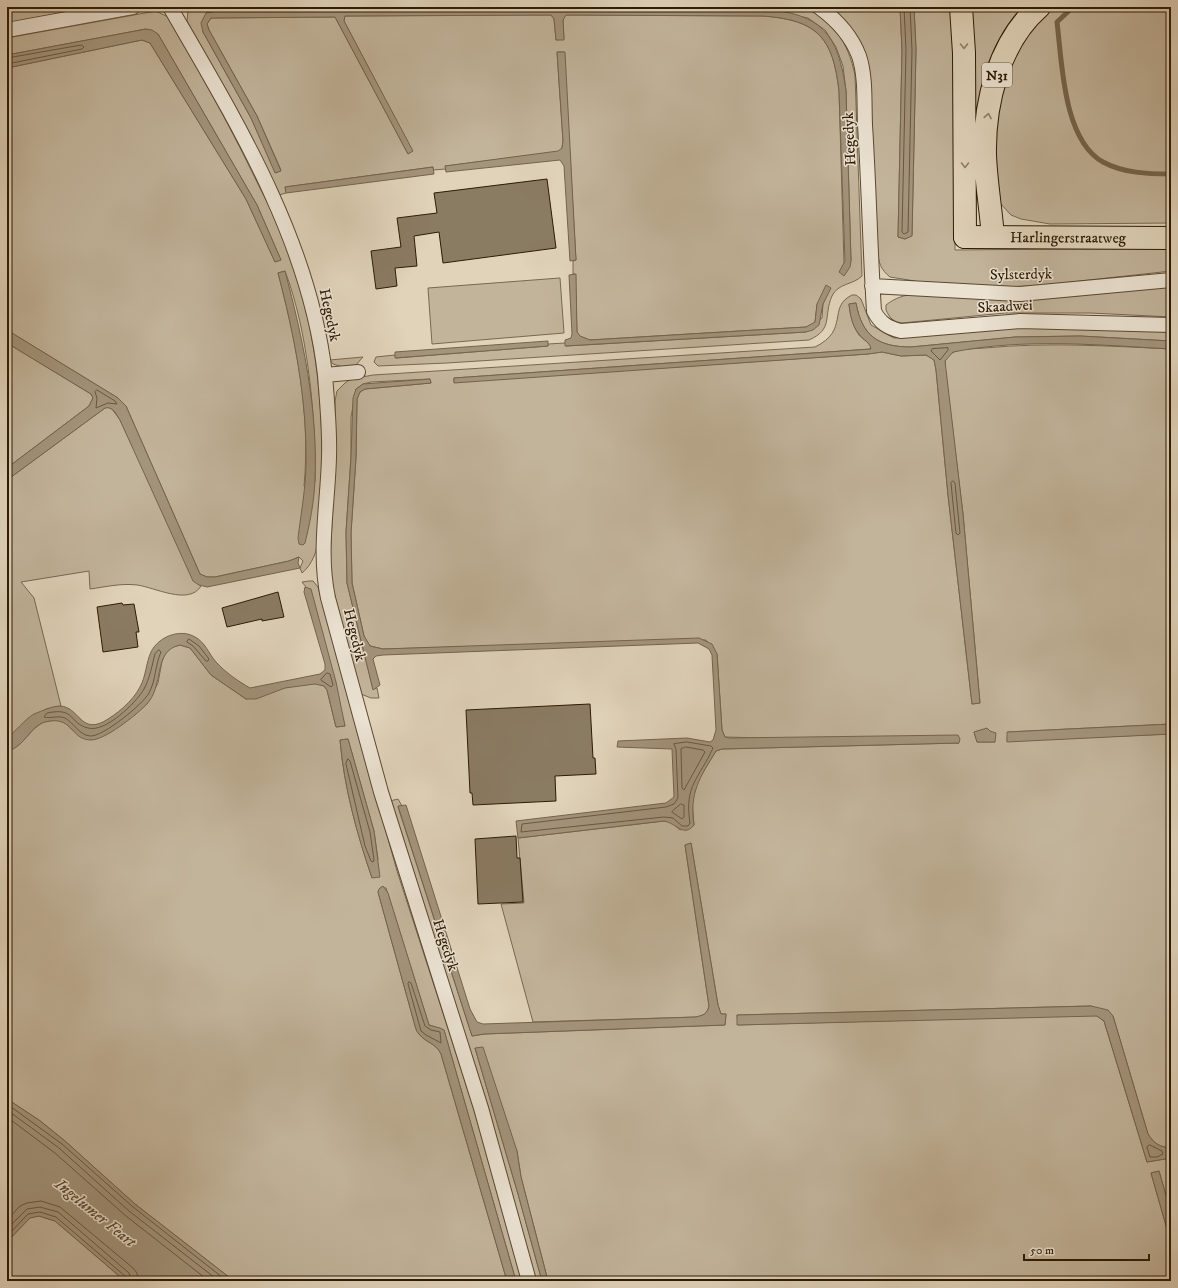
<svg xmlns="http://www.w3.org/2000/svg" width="1178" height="1288" font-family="'IM FELL DW Pica',serif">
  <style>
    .green { fill: #c2b49b; stroke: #786850; fill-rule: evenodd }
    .water { fill: #a3947c; stroke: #74644c }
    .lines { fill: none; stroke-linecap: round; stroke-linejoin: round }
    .shore { stroke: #685840; stroke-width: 1 }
    .stream { stroke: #74644c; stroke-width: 5 }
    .building { fill: #8a7b63; stroke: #2d1b04 }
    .street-casing { stroke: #5a4932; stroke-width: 16 }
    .primary-casing { stroke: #2d1b04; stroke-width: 24 }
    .highway-casing { stroke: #2d1b04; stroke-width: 24 }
    .street { stroke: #ebe2d2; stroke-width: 14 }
    .primary { stroke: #e0d3ba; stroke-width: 22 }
    .highway { stroke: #e0d3ba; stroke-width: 22 }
    .oneway { stroke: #8f8068 }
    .labels { text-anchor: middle; stroke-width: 3; stroke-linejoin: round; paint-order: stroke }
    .shield { fill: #ebe2d2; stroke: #665742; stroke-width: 1 }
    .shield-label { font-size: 14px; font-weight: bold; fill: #2d1b04 }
    .street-label { font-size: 15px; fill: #2d1b04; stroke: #ebe2d2 }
    .water-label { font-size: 16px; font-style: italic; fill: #5c4b34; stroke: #ebe2d2 }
  </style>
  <rect width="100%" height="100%" fill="#e0d3ba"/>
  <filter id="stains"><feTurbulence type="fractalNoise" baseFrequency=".005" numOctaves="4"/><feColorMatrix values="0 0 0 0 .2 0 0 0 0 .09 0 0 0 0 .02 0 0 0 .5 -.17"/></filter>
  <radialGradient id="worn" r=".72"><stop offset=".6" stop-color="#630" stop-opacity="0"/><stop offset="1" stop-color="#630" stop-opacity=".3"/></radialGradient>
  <!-- green -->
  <path class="green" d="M7 7H92L7 23Z
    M192 7H802C834 19 848 43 855 75L862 276C853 285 838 283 832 296 823 316 834 329 809 340L447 363 378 366 374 362 376 357 395 355 396 358 548 346V344L565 343 566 346 806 332 822 318 823 304 830 288 817 304 815 323 806 327 590 340 579 336 577 332 575 274H573V261L576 260 564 52H557L563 141 562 148 558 152 445 166 446 169 433 170V167L285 187 286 193 279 195 214 70 187 21 188 11ZM763 9 808 18 825 30 836 47 843 66 846 91 851 261 844 264 839 91C833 38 818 20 763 16L565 15 563 20 564 39 556 40 554 19 551 15 345 16 344 21 412 151 408 154 335 17 211 18 207 24 209 30 257 116 281 170 276 173 251 118 203 32 206 13 217 11Z
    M832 7H900L902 50 898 237 905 239 912 235 916 49 914 7H955V250L1171 248V271L1044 285 1008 287 916 282 915 281 890 277C881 270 878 262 878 251L877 250 870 75C865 46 853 26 832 7Z
    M965 7H1031L978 163Z
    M1049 7H1171V223L1050 224 1021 219 1011 215 1000 203 992 134 996 107 1016 48Z
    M156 11 168 17C198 69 228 122 254 176 267 202 281 229 290 256 317 333 325 413 321 494 320 519 323 556 302 573L300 568 303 561 299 557 289 561 215 577H207L200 574 126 406 118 398 7 330V68L137 41 142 40 150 43 246 199 275 262 281 260 257 205 158 34 146 29 7 55V38ZM285 271C308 331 316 417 315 482L304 486C311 415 296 341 278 273Z
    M560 278 564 333 432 344 428 288Z
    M1171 286V317L1091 313H1005L902 323C894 323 889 317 886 310V305C895 298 904 295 915 294L1015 299 1074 296Z
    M852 295H856L861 299 871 325 894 338 982 329 1046 326 1171 332V341L1080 336 1015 337 911 347C878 347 862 336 856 303L849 304C850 314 853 327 859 335 863 340 870 342 871 349L454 378V382L868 354 882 352 901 356 926 355 934 360 936 370 948 495 972 704 980 703 963 514 945 368C945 361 945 357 952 353 961 348 975 349 985 348 1047 342 1109 346 1171 349V724L1008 732 1007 741 1171 734V1148C1160 1147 1154 1144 1148 1134L1113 1016 1091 1006 737 1015 738 1025 1090 1015 1097 1016 1104 1021 1147 1162 1171 1158V1213L1159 1171 1151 1173 1171 1243V1281H548L521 1177 517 1151 475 1048 518 1194 542 1281H536L487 1108 390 801 398 799 402 806 398 807 472 1036 484 1034 725 1025 726 1014H721L718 1005 691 843 685 845 709 1006C707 1014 704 1015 696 1017L533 1022 501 904 524 903 518 838 664 821 671 822 680 830 694 825 692 800 697 782 716 751 722 749 959 743 725 737 722 730 717 654 706 640 383 649 370 646 364 636 352 583 351 533 356 457 357 399 360 392 365 389 431 383 430 379 371 382 363 384 356 389 351 417V457L346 532 347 583 373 689 377 688 379 698H371L361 694 332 585 330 558 336 455 335 401 337 391 345 383 351 379 373 375 815 347C850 330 827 307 852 295ZM987 729 995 742H977L974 732Z
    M7 343 91 394 93 398 89 406 7 468Z
    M363 357 355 366 346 368 333 364 330 360Z
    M108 407 112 409 120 420 199 585 201 586C189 606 154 587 137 585 121 583 105 587 90 589L89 571 21 582 34 598 61 706 46 709 7 738V480L105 408Z
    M309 581H313L318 587 321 598 397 871 474 1109 523 1281H516L444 1030 429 1025 386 888 381 887 378 892 414 1022C415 1026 416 1031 419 1034 426 1043 436 1043 441 1054L507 1281H234L135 1204 65 1141 39 1120 7 1099V752L19 745 34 729 43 722 56 720 63 721 74 731 111 732 147 704 158 683 162 661 165 654 169 648 180 645 190 648 211 675 246 699C264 694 303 680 320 684 324 685 325 687 327 690L336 727 345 726 306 587 302 582ZM348 739 374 831 378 859 372 878C357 834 344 787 340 740Z
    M39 1216 55 1221 125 1281H7V1242L29 1218Z"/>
  <!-- water -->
  <path class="water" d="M900 7H914L916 49 912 236 905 239 898 237 902 50Z
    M763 9C822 14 838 33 846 91L851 261 850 267 844 276 839 272 845 261 839 91C833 38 818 20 763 16L566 15 563 20 564 40H556L554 19 551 15 345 16 344 21 413 151 408 154 335 17 211 18 207 24 209 30 257 116 281 171 275 173 251 118 203 32 201 23 206 13 217 11Z
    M146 29 152 30 158 34 257 205 281 260 275 262 246 199 150 43 142 40 137 41 7 68V55Z
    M557 52H565L576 260 570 261 564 166 560 160 446 172 445 166 558 151 562 148 563 141Z
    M433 167 434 174 286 193 285 187Z
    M285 271C303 339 318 409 315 480 314 502 310 523 305 543L303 545 299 544 298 538C301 513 306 487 306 462 307 399 294 334 278 273Z
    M576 274 577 332 580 336 590 340 806 327 815 322 817 304 826 285 831 288 823 304 819 325 813 330 806 332 565 346V340L571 338 572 334 569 275Z
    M856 303C862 336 878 347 911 347L1015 337 1080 336 1171 341V349C1099 345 1024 338 953 352L945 361 963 514 980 703 972 704 948 495 936 370 934 360 926 355 901 356 882 352 868 354 454 383V378L871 349C870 342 863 340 859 334 852 326 850 314 849 304Z
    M7 330 118 398 126 406 200 574 207 577H215L289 561 299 557 298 563 300 568 207 587 199 585 193 581 120 420C116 414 113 406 105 408L7 480V468L89 406 93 398 91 394 7 343Z
    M548 341V346L395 358V352Z
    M430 379 431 383 365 389 360 392 357 399 356 457 351 533 352 583 364 636 370 646 383 649 699 638 712 644 717 654 722 730 725 737 729 738 958 735 960 739 959 743 722 749 716 751C700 777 689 793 694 825 684 838 676 823 664 821L518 838 516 821 666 803 674 797 672 749 617 747 618 741 687 738 710 742 713 740 716 730 712 655 709 649 698 643 383 655 376 656 373 659 380 685 373 690 347 583 346 532 351 457 353 398 356 389 363 384Z
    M305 587 311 589 336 682 345 726 336 727 327 690 324 686 315 684 285 688 256 699H246L211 675 190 648 180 645C152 651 165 686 146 705 136 715 104 741 90 740 70 739 73 715 45 722 34 725 28 737 20 744 16 748 11 750 7 752V738C16 731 24 720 34 714 42 711 52 706 60 706 79 707 80 733 103 722 116 715 133 701 140 687 146 676 146 663 151 652 158 637 180 628 195 637 205 642 209 654 216 662 226 673 238 681 250 688L320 674 325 670V664L304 592Z
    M1171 724V734L1007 742V732Z
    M987 728 990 731 996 733 995 742H977L974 732Z
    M348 739 374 831 380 877 372 878C357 834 344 787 340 740Z
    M406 805 470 1009 477 1022 483 1024 696 1017C704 1015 707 1014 709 1006L685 845 691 843 718 1005 721 1014H726L725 1025 484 1034 472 1036 398 806Z
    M383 886 388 893 429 1025 440 1028 444 1030 516 1281H507L441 1054C436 1043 426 1043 419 1034 416 1031 415 1026 414 1022L378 892 379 889Z
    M1091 1006 1108 1010 1113 1016 1148 1134C1154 1144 1160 1147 1171 1148V1158L1147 1162 1104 1021 1097 1016 737 1025V1015Z
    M483 1047 517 1151 521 1177 548 1281H542L518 1194 475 1048Z
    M7 1099 39 1120 65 1141 135 1204 234 1281H125L55 1221 39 1216 30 1218 7 1242Z
    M1159 1171 1171 1213V1243L1151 1173Z"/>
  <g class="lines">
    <!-- shore -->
    <path class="shore" d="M904 7 906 50 902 232 904 234 908 232 912 50 910 7
      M7 58 81 45 84 47 82 49 7 64
      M948 348V350L940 360 931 351 932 349Z
      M97 390 115 401 117 404 108 403 96 408 97 398 95 392Z
      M953 481 955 483 960 533 958 535 956 533 951 483Z
      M189 639 199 646 209 659 208 661H206L193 646 187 642Z
      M159 650 161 652C155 665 156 680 149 693 143 704 103 737 90 736 79 735 74 723 65 718 58 715 51 719 44 717L47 713C76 707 68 723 88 728 105 733 136 703 144 689 150 678 152 665 155 654Z
      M327 673 330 674 333 685 331 687 321 680Z
      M687 742 711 746 713 748C699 779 684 785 690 823L688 826H682L673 818 664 817 521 832 522 824 666 807 674 804 678 798 676 749 674 744Z
      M686 747 703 750 705 752 684 790 682 788 681 749Z
      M348 759 350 761 370 832 374 860 373 862 371 861 365 846 346 764Z
      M681 804 684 805V817L682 819 672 812Z
      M409 982 411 983 425 1026 431 1030 440 1032 441 1043 426 1035 421 1031 408 984Z
      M7 1104 62 1144 133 1207 227 1281
      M7 1110 59 1148 129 1211 219 1281
      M7 1117 55 1153 126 1216 209 1281
      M1150 1145 1162 1151 1163 1154 1157 1157H1150L1147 1147Z
      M7 1220 20 1206 27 1203 41 1201 60 1207 133 1268 137 1273 138 1281
      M7 1229 27 1209 40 1207 58 1212 129 1273 132 1281
      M7 1236 28 1214 40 1212 56 1217 125 1276 127 1281"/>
    <!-- stream -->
    <path class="stream" d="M1073 7 1057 22C1062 62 1063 140 1103 162 1123 173 1148 174 1171 174"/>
  </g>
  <!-- building -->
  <path class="building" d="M547 179 556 248 443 263 439 232 414 236 417 266 395 268 397 286 376 289 371 251 401 247 397 218 437 213 434 193Z
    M278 592 284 617 262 621V619L227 627 222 608Z
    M122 603 123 605 134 604 139 632H136L138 647 103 652 97 607Z
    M590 704 593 758H595L596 774 555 776 556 801 473 805 472 793H470L466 710Z
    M516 836 517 858H520L523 902 478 904 475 839Z"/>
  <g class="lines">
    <defs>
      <path id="street" d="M170 7C236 121 310 241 325 375 327 402 330 430 329 457 328 503 318 551 328 598L381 792 481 1108 529 1281
        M819 7C837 20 851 35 859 56 866 77 864 103 865 125 869 187 870 249 874 311 880 323 888 328 901 331L1020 321 1171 325
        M7 30 133 7
        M872 286 1020 294 1171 280
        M325 375 358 372"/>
      <g id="primary">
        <path id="s1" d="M965 237 1171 238"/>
      </g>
      <path id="highway" d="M961 7 964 53 965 237
        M993 237C991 210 986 182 985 155 984 103 999 42 1039 7"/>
    </defs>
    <!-- street casing -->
    <use href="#street" class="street-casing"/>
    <!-- primary casing -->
    <use href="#primary" class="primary-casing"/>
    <!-- highway casing -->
    <use href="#highway" class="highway-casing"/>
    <!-- street -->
    <use href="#street" class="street"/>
    <!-- primary -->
    <use href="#primary" class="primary"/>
    <!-- highway -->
    <use href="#highway" class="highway"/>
  </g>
  <!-- one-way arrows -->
  <defs><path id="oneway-chevron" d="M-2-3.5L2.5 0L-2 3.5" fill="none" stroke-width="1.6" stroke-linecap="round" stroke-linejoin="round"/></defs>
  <g class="oneway">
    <use href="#oneway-chevron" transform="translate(964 46) rotate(89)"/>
    <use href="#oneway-chevron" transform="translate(988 116) rotate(-80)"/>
    <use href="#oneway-chevron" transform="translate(965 165) rotate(90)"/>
  </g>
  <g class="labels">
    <!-- shield labels -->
    <rect class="shield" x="982" y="63" width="30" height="24" rx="3"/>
    <g class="shield-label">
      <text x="997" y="80">N31</text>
    </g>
    <!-- street labels -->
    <g class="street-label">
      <text transform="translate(849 139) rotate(-93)" y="5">Hegedyk</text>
      <text dy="5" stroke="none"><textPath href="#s1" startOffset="103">Harlingerstraatweg</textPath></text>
      <text transform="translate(1021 274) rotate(-1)" y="5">Sylsterdyk</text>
      <text transform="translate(1005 306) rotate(-3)" y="5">Skaadwei</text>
      <text transform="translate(330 315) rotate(78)" y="5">Hegedyk</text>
      <text transform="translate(355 635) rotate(76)" y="5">Hegedyk</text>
      <text transform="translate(446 945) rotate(72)" y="5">Hegedyk</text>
    </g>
    <!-- water labels -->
    <g class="water-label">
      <text transform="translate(96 1212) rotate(39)" y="6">Ingelumer Feart</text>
    </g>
  </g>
  <!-- margin -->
  <rect width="1178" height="1288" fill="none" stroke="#e0d3ba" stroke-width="24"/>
  <rect x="8" y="8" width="1162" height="1272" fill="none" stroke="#2d1b04" stroke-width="2"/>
  <rect x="12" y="12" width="1154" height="1264" fill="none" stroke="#2d1b04"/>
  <!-- scale -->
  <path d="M1024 1254v6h125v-6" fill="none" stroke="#2d1b04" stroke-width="2"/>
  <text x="1030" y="1254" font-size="12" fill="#2d1b04" stroke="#ebe2d2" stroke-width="3" paint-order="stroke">50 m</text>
  <rect width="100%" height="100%" filter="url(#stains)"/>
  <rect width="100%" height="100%" fill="url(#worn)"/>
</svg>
